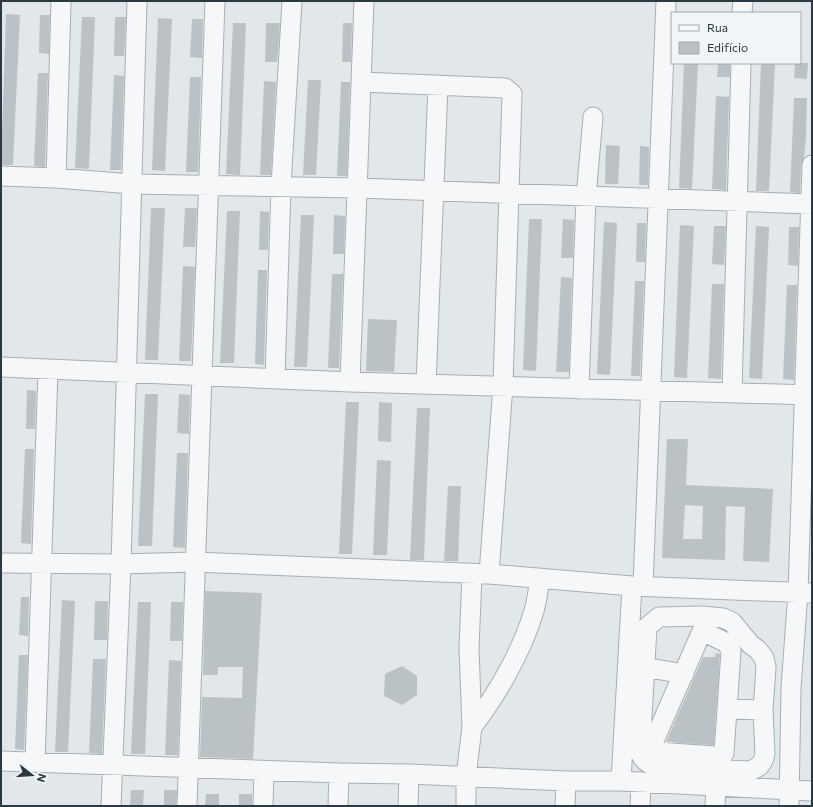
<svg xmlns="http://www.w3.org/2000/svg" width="813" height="807" font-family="Commissioner,sans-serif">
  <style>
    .building { fill: #bac2c6; fill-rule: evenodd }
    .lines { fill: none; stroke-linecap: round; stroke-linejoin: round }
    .minor-casing { stroke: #a7afb4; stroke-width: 21 }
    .minor { stroke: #f5f7f8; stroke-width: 19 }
  </style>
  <rect width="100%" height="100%" fill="#e2e7ea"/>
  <!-- building -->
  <path class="building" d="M6 14 20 15 13 165H1Z
    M40 15H50L49 54 39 53Z
    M82 17H95L89 169 75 168Z
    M115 17H126L124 56H114Z
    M158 18 172 19 165 171 152 170Z
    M192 19H203L202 58 190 57Z
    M233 23H246L240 175 226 174Z
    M266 23H280L277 62H265Z
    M343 23H352L351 62H342Z
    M684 63H698L692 189 679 188Z
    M718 63H730V77H717Z
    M761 63H775L769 191H756Z
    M795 63H808L807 79 794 78Z
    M38 73H48L45 167 34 166Z
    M114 75 124 76 121 170H110Z
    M190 77H201L198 172H186Z
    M308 80H321L316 175H303Z
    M264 81 276 82 271 175H260Z
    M341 82H350L347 176H337Z
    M716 96 729 97 726 190 712 189Z
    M794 98H807L806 137 804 158 801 165 800 193 790 192Z
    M606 145 620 146 618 184H605Z
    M640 146 649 147 648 185H639Z
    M151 208H165L158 360H145Z
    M185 208H197L195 247H183Z
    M227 211H240L234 363H220Z
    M260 211 269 212 268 250H259Z
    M301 215H314L307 367H294Z
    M334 215 345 216 344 254H333Z
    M529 219H542L536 371 523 370Z
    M563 219 574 220 573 258H561Z
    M604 222 617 223 610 375 597 374Z
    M637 223H646L645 262H636Z
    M680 225 694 226 687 378 674 377Z
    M714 226H726L724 265 712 264Z
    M756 226 769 227 762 379 749 378Z
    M789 227H799L798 266 788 265Z
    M183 266 195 267 191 361H179Z
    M258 270H267L264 365 255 364Z
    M332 274H343L339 368H328Z
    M561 277 572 278 569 372H556Z
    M635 281H644L640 376H631Z
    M712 284H724L721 379 708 378Z
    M787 285H797L794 380 783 379Z
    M368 319 397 320 394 372 366 371Z
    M27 390 36 391 35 429H26Z
    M145 394H158L152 546H138Z
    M179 394 190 395 189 434 177 433Z
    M346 402H359L352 554H339Z
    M379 402 392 403 391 442 378 441Z
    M417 408H430L424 560H410Z
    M667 439H688L686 485 773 489 769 562 743 561 745 507 726 506 725 560 662 558ZM685 505 703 506 702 539H683Z
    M25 449H34L31 544 21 543Z
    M177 453H188L185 548 173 547Z
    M377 460 391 461 387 555H373Z
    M448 486H461L458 561H444Z
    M205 591 262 593 253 759 200 757 202 697 242 698 243 667H218V675H203Z
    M21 597H29L28 636 19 635Z
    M62 600 75 601 68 752H55Z
    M95 601H108L107 640H94Z
    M138 602H151L145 754H131Z
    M171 602H183L182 641H170Z
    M716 653 720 654 714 745 666 742 703 657H715Z
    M19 655H28L24 750 15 749Z
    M93 659H106L102 754 89 753Z
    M169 660 181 661 178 755H165Z
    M402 666 417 676V695L402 705 384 696 385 674Z
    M131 790H144L143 806H130Z
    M164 790H177L176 806H164Z
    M206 794H219V806H205Z
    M239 794H252V806H239Z"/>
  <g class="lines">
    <defs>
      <path id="minor" d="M742 13 743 1
        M361 82 505 88 512 94 503 385 489 574
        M1 176 56 178 132 184 357 188 812 204
        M56 178 61 1
        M1 367 350 382 812 395
        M275 379 281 186 292 1
        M350 382 364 1
        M426 384 438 85
        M579 389 586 197 593 117
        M732 392 741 63
        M1 563 121 564 194 562 489 574 632 586 812 593
        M643 586 666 1
        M702 616 723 618 732 622 750 644 758 650 764 658 766 667 763 710 765 754C763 764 759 768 749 771L661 767C650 765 645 763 640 753L647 627 659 617Z
        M702 631 727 643 731 651 724 753 716 756 656 752 653 750V743Z
        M644 667 684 674
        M728 709 763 710
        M472 727C496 696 521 653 533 614 537 603 538 590 540 578
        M1 761 339 773 409 774 566 781H621L812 791
        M35 762 48 370
        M621 781 632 586
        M111 806 121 564 137 1
        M187 806 215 1
        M263 806 264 771
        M338 806 339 773
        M408 806 409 774
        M466 806V777L472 727 469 649 472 574
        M565 806 566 781
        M640 806 641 782
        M715 806 716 786
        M789 806 791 688 798 592 812 165"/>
    </defs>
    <!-- minor casing -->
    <use href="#minor" class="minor-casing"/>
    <!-- minor -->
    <use href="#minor" class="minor"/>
  </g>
  <!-- border -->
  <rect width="813" height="807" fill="none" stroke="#2b3941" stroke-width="4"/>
  <!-- legend -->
  <rect x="671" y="12" width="130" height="52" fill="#f2f5f7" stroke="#a2aaae"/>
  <rect x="679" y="25" width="20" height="6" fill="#f5f7f8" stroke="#a2aaae"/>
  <text x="707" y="32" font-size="12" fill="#2b3941">Rua</text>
  <rect x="679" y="42" width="20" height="12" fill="#bac2c6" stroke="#a2aaae"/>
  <text x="707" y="52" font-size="12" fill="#2b3941">Edifício</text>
  <!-- north arrow -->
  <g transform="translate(32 775) rotate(107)" stroke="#f2f5f7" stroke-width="3" paint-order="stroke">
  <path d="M0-3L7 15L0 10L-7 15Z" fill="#2b3941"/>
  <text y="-6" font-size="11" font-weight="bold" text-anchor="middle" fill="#2b3941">N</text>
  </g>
</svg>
